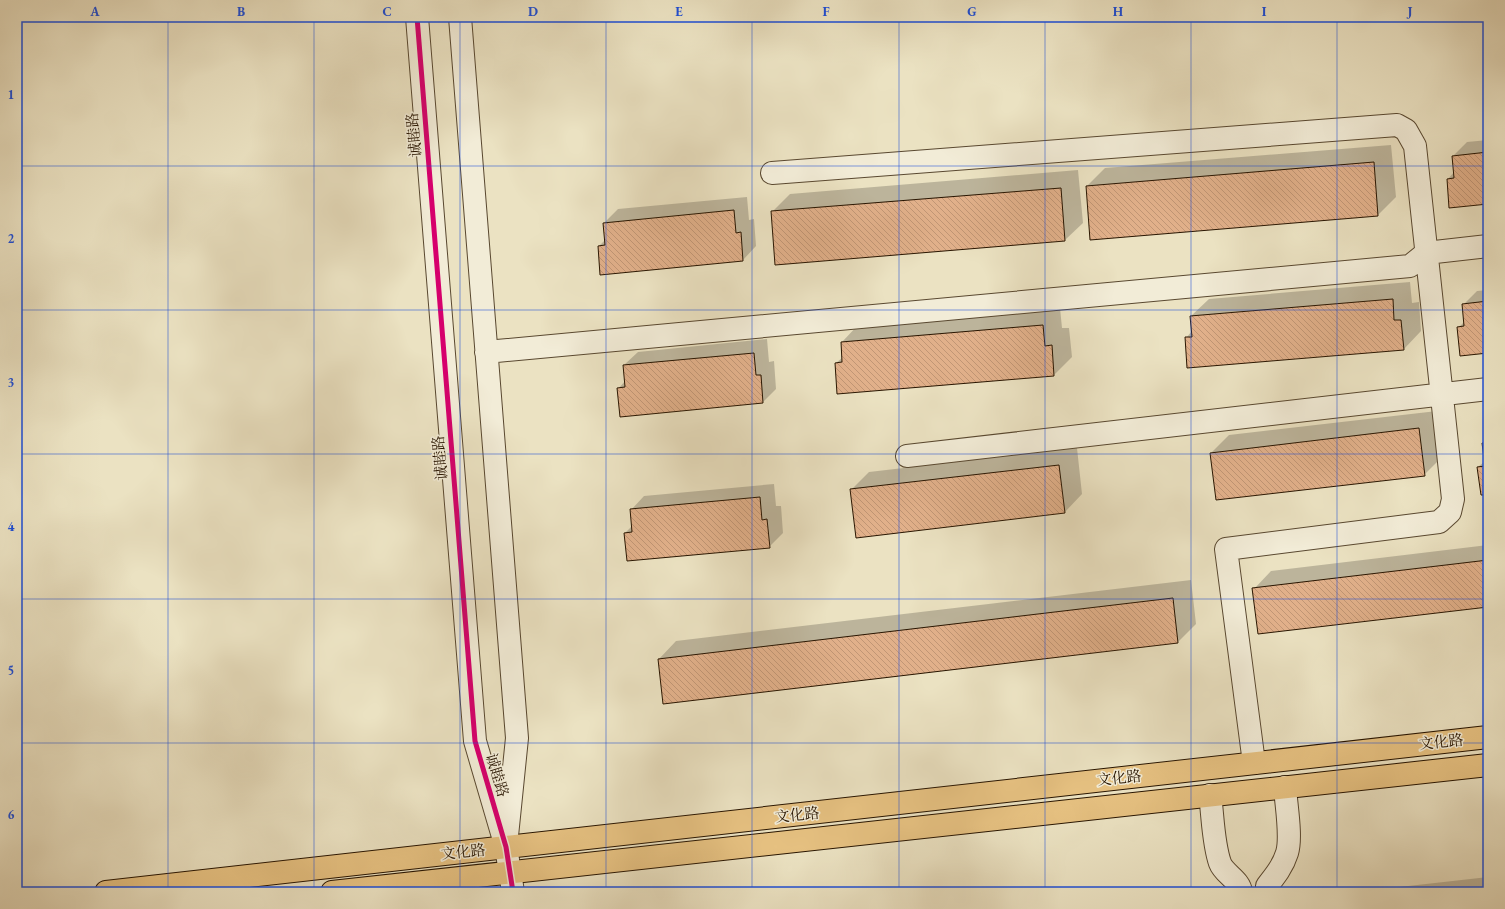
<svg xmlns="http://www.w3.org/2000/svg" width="1505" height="909" font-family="'EB Garamond','Noto Serif SC',serif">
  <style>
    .shadow { fill: #0003 }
    .building { fill: url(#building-back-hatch); stroke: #281500 }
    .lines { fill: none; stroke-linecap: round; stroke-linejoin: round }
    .minor-casing { stroke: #594830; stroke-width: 24 }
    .major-casing { stroke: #281500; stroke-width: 24 }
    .minor { stroke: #f2ecd7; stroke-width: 22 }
    .major { stroke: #e6c181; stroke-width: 22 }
    .cycleway-casing { stroke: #f2ecd7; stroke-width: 8 }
    .cycleway { stroke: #d6006c; stroke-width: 5 }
    .grid { fill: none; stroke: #1d4ed8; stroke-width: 1; stroke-opacity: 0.55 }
    .labels { text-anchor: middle; stroke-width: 3; stroke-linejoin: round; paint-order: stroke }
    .street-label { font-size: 15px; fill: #281500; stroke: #f2ecd7 }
    .neatline { fill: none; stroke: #1d4ed8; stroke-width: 1.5 }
    .grid-label { font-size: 13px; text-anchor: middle; font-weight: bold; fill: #1d4ed8 }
  </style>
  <defs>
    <pattern id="building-back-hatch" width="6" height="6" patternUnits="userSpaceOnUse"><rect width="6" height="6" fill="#e1b08a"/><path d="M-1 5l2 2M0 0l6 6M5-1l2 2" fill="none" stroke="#c19675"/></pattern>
  </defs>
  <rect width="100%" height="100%" fill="#ebe2c2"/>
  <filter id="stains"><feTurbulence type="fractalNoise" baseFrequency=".005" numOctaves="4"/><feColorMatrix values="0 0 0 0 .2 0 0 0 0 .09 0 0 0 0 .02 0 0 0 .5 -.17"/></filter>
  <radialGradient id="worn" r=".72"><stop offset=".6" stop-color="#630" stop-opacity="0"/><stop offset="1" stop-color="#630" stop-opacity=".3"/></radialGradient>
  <!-- shadow -->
  <path class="shadow" d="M1488 140V203L1448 179 1454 172 1453 156 1467 142Z
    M1391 145 1396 197 1378 215 1091 239 1087 186 1105 168Z
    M1078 170 1083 223 1065 240 772 212 790 194Z
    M747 197 749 220 754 219 756 246 743 260 599 246 606 239 604 223 618 209Z
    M1410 282 1412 303 1419 302 1421 331 1404 349 1186 338 1192 331 1191 316 1209 299Z
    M1488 290V352L1458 328 1465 321 1464 304 1477 291Z
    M1060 308 1062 328H1069L1072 357 1054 375 836 363 843 357 842 342 859 324Z
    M767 339 769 362 774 361 776 389 763 402 619 388 625 381 624 365 638 352Z
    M1437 411 1442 457 1424 475 1211 453 1229 435Z
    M1488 439V494L1478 467 1485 461 1483 444Z
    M1077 448 1082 494 1065 512 851 490 869 472Z
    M774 484 776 506H781L783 533 769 547 625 533 632 526 631 510 644 496Z
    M1488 545V606L1254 589 1271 571Z
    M1191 580 1196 624 1178 642 664 703 659 659 676 641Z
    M1488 877V892H1355Z"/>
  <!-- building -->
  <path class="building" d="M1488 152V204L1449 208 1447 179 1454 178 1452 156Z
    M1374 162 1378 216 1090 240 1086 186Z
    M1061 188 1065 241 775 265 771 211Z
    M734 210 736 233 741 232 743 261 600 275 598 246 605 245 603 223Z
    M1393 299 1394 320H1401L1404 350 1187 368 1185 337H1192L1190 316Z
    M1488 301V353L1460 356 1457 327 1464 326 1462 304Z
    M1043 325 1045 346 1052 345 1054 376 837 394 835 363 842 362 841 342Z
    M754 353 756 375H761L763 403 620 417 617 388 625 387 623 365Z
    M1419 428 1425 476 1216 500 1210 453Z
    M1482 443H1488V495H1481L1477 467 1485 466Z
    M1059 465 1065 513 856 538 850 489Z
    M760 497 762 520 767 519 770 548 627 561 624 533 632 532 630 509Z
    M1488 560V607L1258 634 1252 588Z
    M1173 598 1178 643 663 704 658 659Z"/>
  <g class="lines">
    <defs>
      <path id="minor" d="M417 17 475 741 506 847 513 892
        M460 17 517 738 507 836
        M772 173 1397 125 1406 130 1415 146 1453 499 1450 512 1439 522 1226 549 1254 763
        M486 352 1410 266 1426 253 1488 246
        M907 456 1488 389
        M1210 795C1213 817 1213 843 1220 863 1224 874 1240 880 1241 892
        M1268 892 1267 886C1275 876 1283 866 1287 853 1292 837 1286 805 1285 787"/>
      <path id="major" d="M106 892 1488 737
        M332 892 1488 765"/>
    </defs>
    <!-- minor casing -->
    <use href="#minor" class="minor-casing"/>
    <!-- major casing -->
    <use href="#major" class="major-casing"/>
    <!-- minor -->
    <use href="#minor" class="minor"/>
    <!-- major -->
    <use href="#major" class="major"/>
    <defs>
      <path id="cycleway" d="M417 17 475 741 506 847 513 892"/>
    </defs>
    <!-- cycleway casing -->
    <use href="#cycleway" class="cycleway-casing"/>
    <!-- cycleway -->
    <use href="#cycleway" class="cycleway"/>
  </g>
  <!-- grid -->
  <path class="grid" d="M168 17V892M314 17V892M460 17V892M606 17V892M752 17V892M899 17V892M1045 17V892M1191 17V892M1337 17V892M17 166H1488M17 310H1488M17 454H1488M17 599H1488M17 743H1488"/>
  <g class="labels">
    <!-- street labels -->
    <g class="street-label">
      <text transform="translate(414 135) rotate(-95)" y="5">诚睦路</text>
      <text transform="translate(440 458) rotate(-95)" y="5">诚睦路</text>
      <text transform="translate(1441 742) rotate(-6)" y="5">文化路</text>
      <text transform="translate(497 775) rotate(73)" y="5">诚睦路</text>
      <text transform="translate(1119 778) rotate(-6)" y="5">文化路</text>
      <text transform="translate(797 815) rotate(-6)" y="5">文化路</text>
      <text transform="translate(463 852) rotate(-6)" y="5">文化路</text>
    </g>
  </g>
  <!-- margin -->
  <rect width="1505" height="909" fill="none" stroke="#ebe2c2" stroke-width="44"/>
  <rect x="22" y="22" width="1461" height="865" class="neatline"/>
  <g class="grid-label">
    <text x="95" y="16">A</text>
    <text x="241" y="16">B</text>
    <text x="387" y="16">C</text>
    <text x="533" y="16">D</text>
    <text x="679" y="16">E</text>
    <text x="826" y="16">F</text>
    <text x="972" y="16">G</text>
    <text x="1118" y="16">H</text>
    <text x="1264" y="16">I</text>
    <text x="1410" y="16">J</text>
    <text x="11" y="99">1</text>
    <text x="11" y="243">2</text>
    <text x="11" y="387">3</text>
    <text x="11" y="531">4</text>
    <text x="11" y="675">5</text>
    <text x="11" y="819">6</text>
  </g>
  <rect width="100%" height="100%" filter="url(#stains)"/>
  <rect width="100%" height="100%" fill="url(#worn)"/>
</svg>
